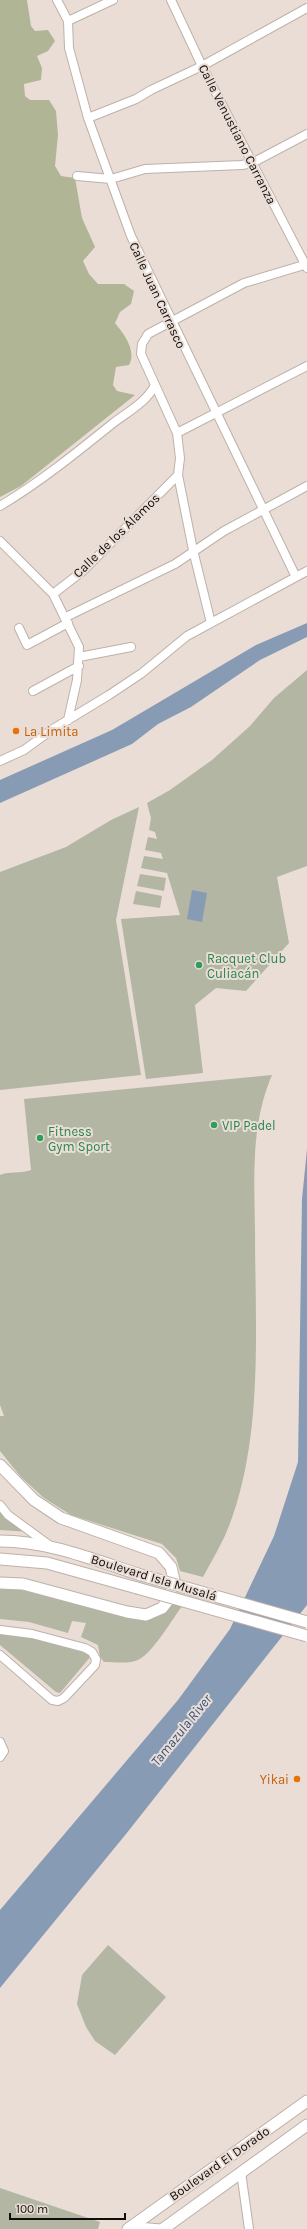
<svg xmlns="http://www.w3.org/2000/svg" width="307" height="2229" font-family="Karla,sans-serif">
  <style>
    .green { fill: #b2b6a2 }
    .forest { fill: #b0b596 }
    .water { fill: #889bb5 }
    .lines { fill: none; stroke-linecap: round; stroke-linejoin: round }
    .minor-casing { stroke: #bdb1aa; stroke-width: 10 }
    .major-casing { stroke: #bdb1aa; stroke-width: 13 }
    .minor { stroke: #fff; stroke-width: 8 }
    .major { stroke: #fff; stroke-width: 11 }
    .major-bridge-casing { stroke: #bdb1aa; stroke-width: 13; stroke-linecap: butt }
    .major-bridge { stroke: #fff; stroke-width: 11 }
    .food-dot { fill: #e8710a; stroke: #eaddd6; stroke-width: 1.5 }
    .leisure-dot { fill: #2e9e5b; stroke: #eaddd6; stroke-width: 1.5 }
    .labels { text-anchor: middle; stroke-width: 4; stroke-linejoin: round; paint-order: stroke }
    .street-label { font-size: 13px; fill: #110d0b; stroke: #eaddd6 }
    .food-label { font-size: 13px; fill: #c56008; stroke: #eaddd6; text-anchor: start }
    .leisure-label { font-size: 13px; fill: #27864d; stroke: #eaddd6; text-anchor: start }
    .water-label { font-size: 14px; font-style: italic; fill: #36547b; stroke: #eaddd6 }
  </style>
  <rect width="100%" height="100%" fill="#eaddd6"/>
  <!-- green -->
  <path class="green" d="M307 670V866L277 877 289 943 246 991 216 988 195 1005 203 1073 146 1079 121 919 180 915 167 873 141 868 144 856 163 859 161 853 145 850 148 837 157 839 155 832 149 830 151 818 147 803 170 790 212 760 250 726 274 698Z
    M139 807 116 920 141 1075 0 1090V872L66 847 111 820Z
    M140 874 166 878 164 891 137 886Z
    M136 891 162 896 160 908 133 904Z
    M272 1075C251 1124 254 1177 255 1230 255 1326 264 1435 229 1526 222 1544 212 1560 203 1577L180 1571 176 1558 162 1544 71 1515 44 1498 21 1477 0 1451V1416H4L0 1405V1175C10 1171 19 1174 31 1170L24 1099Z
    M0 1506 30 1532 0 1530Z
    M0 1585 139 1617 173 1601 183 1605C172 1619 154 1652 138 1660 129 1664 115 1662 104 1662L100 1657 98 1645 81 1637 86 1623 72 1621 68 1633 29 1622 0 1619Z
    M0 1631 78 1647 91 1656 60 1693 56 1692 0 1645Z
    M108 1945 166 1997 115 2055 95 2041 86 2027 77 2004 82 1975Z
    M0 2188 100 2222 98 2229H0Z"/>
  <!-- forest -->
  <path class="forest" d="M0 0H27L31 26 35 31 48 30 55 41 48 51 37 56 42 68 41 80 24 84 25 96 30 100H49L56 111 58 135 55 166 61 176 75 178 82 218 95 247 83 261 89 274 98 284H124L134 291 131 304 120 312 115 323C124 334 137 351 129 365L116 367 113 385 117 391 135 395 21 486 0 497Z"/>
  <!-- water -->
  <path class="water" d="M307 623V637L260 660 191 707 158 724 132 744 0 803V780L112 730 256 645Z
    M192 890 207 893 202 922 187 919Z
    M307 1149V1605L126 1834 0 1988V1910L178 1700 230 1629 274 1536 298 1462 302 1199Z"/>
  <g class="lines">
    <defs>
      <path id="minor" d="M57 0 68 21 69 48 88 118 131 236 296 577
        M171 0 202 66 307 268
        M68 21 113 0
        M88 118 136 99 151 90 202 66 307 8
        M77 176 111 179 145 169 242 165 252 163 307 134
        M177 433 307 366
        M0 506C40 482 76 453 112 424 126 413 147 402 155 385
        M0 541 53 594 79 647 77 680 68 720
        M53 594 84 570 178 475
        M66 617 175 564 224 531 307 486
        M211 623 193 550 178 475 180 458 177 433 141 354 142 344 148 334 244 283 307 264
        M19 628 27 645 68 623
        M79 657 131 647
        M33 691 79 666
        M0 761 24 750 53 729 109 695 142 673 187 636 307 571
        M0 1505 8 1515 49 1545
        M0 1630 32 1634 85 1648 92 1652 96 1659 95 1665 64 1698 58 1701 52 1700 0 1655
        M0 1742 4 1751 0 1757
        M241 2172 249 2229
        M131 2226 167 2229"/>
      <path id="major" d="M0 1465 34 1500 61 1518 159 1553 171 1567 174 1580 169 1599 162 1608 146 1615 127 1612 23 1584 0 1583
        M0 1541C49 1541 94 1560 141 1575
        M0 1559 47 1563 137 1588
        M128 2229 307 2101
        M163 2229 307 2125"/>
    </defs>
    <!-- minor casing -->
    <use href="#minor" class="minor-casing"/>
    <!-- major casing -->
    <use href="#major" class="major-casing"/>
    <!-- minor -->
    <use href="#minor" class="minor"/>
    <!-- major -->
    <use href="#major" class="major"/>
    <defs>
      <path id="major-bridge" d="M141 1575 307 1622
        M137 1588 307 1636"/>
    </defs>
    <!-- major-bridge casing -->
    <use href="#major-bridge" class="major-bridge-casing"/>
    <!-- major-bridge -->
    <use href="#major-bridge" class="major-bridge"/>
  </g>
  <!-- markers -->
  <g class="food-dot">
    <circle cx="16" cy="731" r="4"/>
    <circle cx="297" cy="1779" r="4"/>
  </g>
  <g class="leisure-dot">
    <circle cx="199" cy="965" r="4"/>
    <circle cx="214" cy="1125" r="4"/>
    <circle cx="40" cy="1138" r="4"/>
  </g>
  <g class="labels">
    <!-- street labels -->
    <g class="street-label">
      <text transform="translate(238 134) rotate(63)" y="5">Calle Venustiano Carranza</text>
      <text transform="translate(158 295) rotate(65)" y="5">Calle Juan Carrasco</text>
      <text transform="translate(116 535) rotate(-44)" y="5">Calle de los Álamos</text>
      <text transform="translate(154 1577) rotate(17)" y="5">Boulevard Isla Musalá</text>
      <text transform="translate(219 2163) rotate(-35)" y="5">Boulevard El Dorado</text>
    </g>
    <!-- food labels -->
    <g class="food-label">
      <text x="24" y="736">La Limita</text>
      <text x="289" y="1784" text-anchor="end">Yikai</text>
    </g>
    <!-- leisure labels -->
    <g class="leisure-label">
      <text x="207" y="963">Racquet Club<tspan x="207" dy="15">Culiacán</tspan></text>
      <text x="222" y="1130">VIP Padel</text>
      <text x="48" y="1136">Fitness<tspan x="48" dy="15">Gym Sport</tspan></text>
    </g>
    <!-- water labels -->
    <g class="water-label">
      <text transform="translate(181 1730) rotate(-51)" y="5">Tamazula River</text>
    </g>
  </g>
  <!-- scale -->
  <path d="M10 2213v6h115v-6" fill="none" stroke="#110d0b" stroke-width="2"/>
  <text x="16" y="2213" font-size="12" fill="#110d0b" stroke="#eaddd6" stroke-width="3" paint-order="stroke">100 m</text>
</svg>
